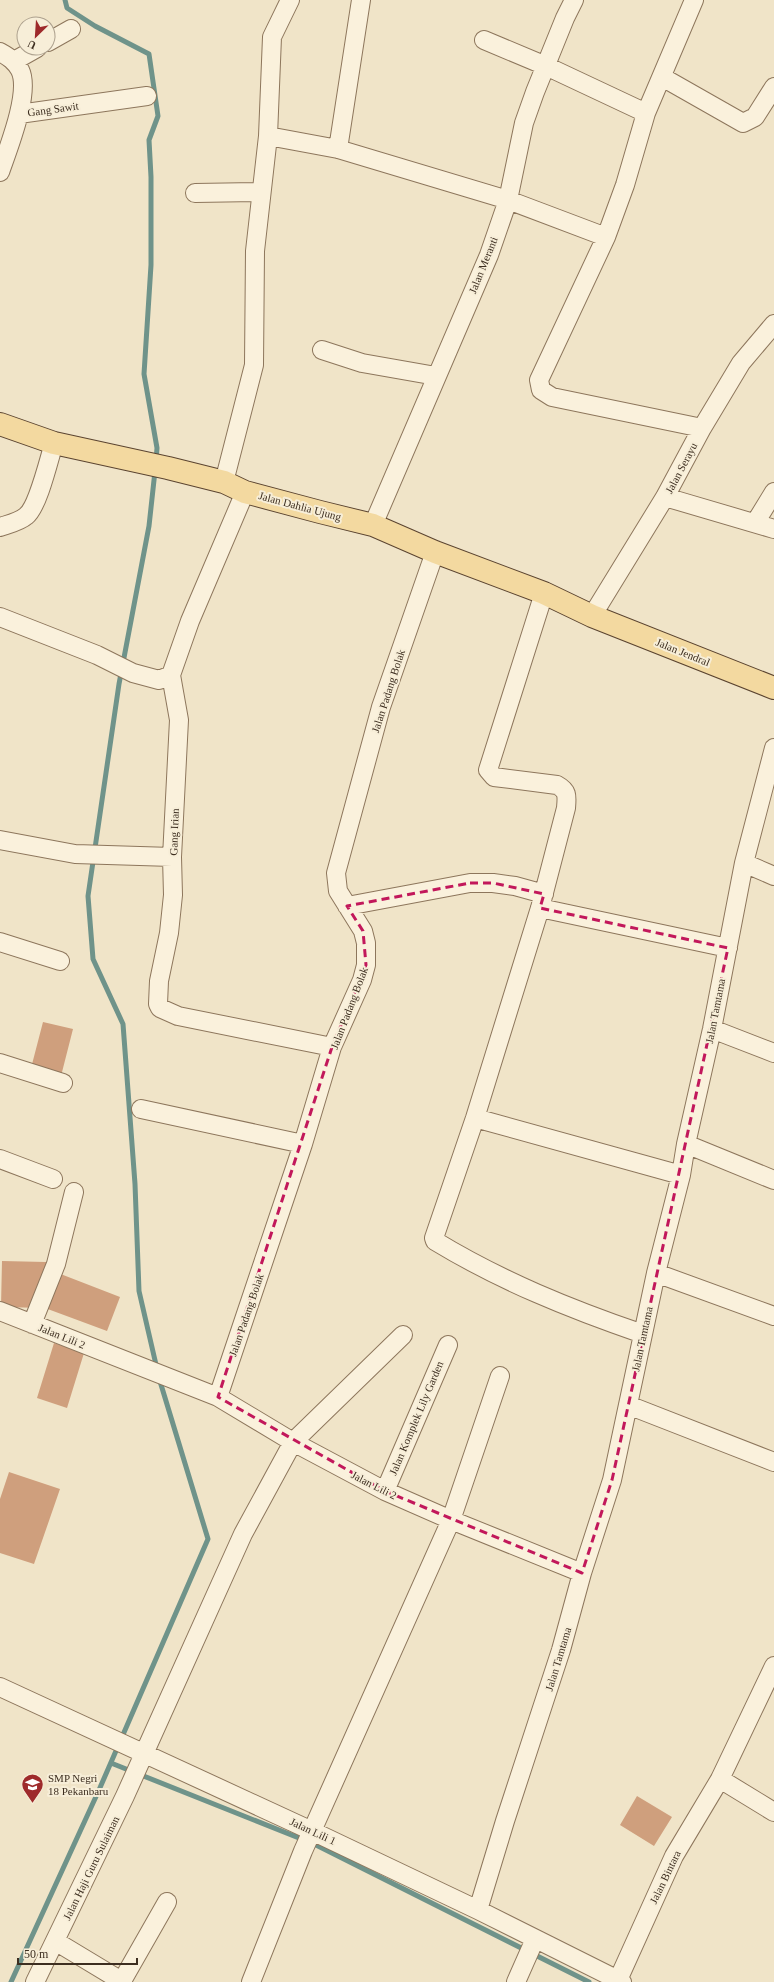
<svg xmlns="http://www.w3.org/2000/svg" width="774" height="1982" font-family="Georgia,serif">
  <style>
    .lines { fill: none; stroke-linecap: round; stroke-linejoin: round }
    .stream { stroke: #6f938a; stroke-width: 5 }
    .building { fill: #cf9f7d }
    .minor-casing { stroke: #8d765c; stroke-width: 20 }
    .major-casing { stroke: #5b4430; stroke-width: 24 }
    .minor { stroke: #faf1dc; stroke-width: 18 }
    .major { stroke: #f3d9a0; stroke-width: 22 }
    .marked { fill: none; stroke: #c2185b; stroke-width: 3; stroke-dasharray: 8 5; stroke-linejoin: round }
    .labels { text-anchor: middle; stroke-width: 4; stroke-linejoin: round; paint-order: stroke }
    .street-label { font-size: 11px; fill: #3d2e20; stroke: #f7eed8 }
    .poi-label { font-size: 11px; fill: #3d2e20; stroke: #f7eed8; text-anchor: start }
  </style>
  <rect width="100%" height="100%" fill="#f0e4c8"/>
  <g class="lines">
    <!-- stream -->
    <path class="stream" d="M65 0 67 8 95 26 149 54 158 116 149 140 151 177V265L144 374 157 448 156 461
      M155 471 149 526 119 684 88 896 93 959 123 1024 135 1184 139 1291 157 1369
      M111 1763 314 1844 589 1982
      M11 1982 99 1790 208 1539 159 1378"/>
  </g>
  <!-- building -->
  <path class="building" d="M43 1022 73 1029 60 1080 30 1072Z
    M2 1261 46 1262 45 1308 1 1307Z
    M58 1273 120 1297 107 1331 45 1308Z
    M54 1343 84 1353 67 1408 37 1398Z
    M9 1472 60 1489 34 1564 0 1553V1499Z
    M637 1796 672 1817 654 1846 620 1825Z"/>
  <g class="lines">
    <defs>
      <path id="minor" d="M694 0 646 113 625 185 606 237 539 380 541 390 552 397 702 428
        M484 40 546 66 646 113
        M48 42 71 29
        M0 52C9 57 15 61 20 70 31 92 8 149 0 172
        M14 61 37 48
        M662 77 743 123 755 117 774 87
        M19 114 147 96
        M268 136 338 149 508 200 606 237
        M338 149 361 0
        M195 193 261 192
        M322 350 362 363 436 376
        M224 482 254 365 255 251 268 136 272 37 290 0
        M245 492 190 621 171 675 179 720 172 857 173 895 169 933 159 981 158 1004 160 1008 178 1016 332 1047
        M665 497 774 529
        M755 523 774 492
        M373 525 489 255 508 200 524 123 535 92 565 18 574 0
        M0 527C9 524 19 522 26 516 38 507 49 459 54 443
        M544 593 488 770 494 777 557 785C568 791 567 796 566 808L540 908 475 1118 434 1238 435 1241C501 1281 570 1309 643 1334
        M592 616 665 497 702 428 741 363 774 324
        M0 617 97 655 133 673 159 680 171 675
        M0 840 75 854 172 857
        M744 863 774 876
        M347 906 470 883H493L515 886 544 894
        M540 908 728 948
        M0 942 60 961
        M712 1029 774 1053
        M0 1063 63 1083
        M141 1109 303 1144
        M475 1118 681 1175
        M686 1144 774 1180
        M0 1159 53 1179
        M656 1273 774 1316
        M0 1311 218 1397 293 1442 385 1491 451 1520 582 1573
        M32 1324 56 1264 74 1192
        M218 1397 303 1144 332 1047 362 980 366 965V943L363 931 338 891 336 873 381 707 435 552
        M628 1405 774 1462
        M385 1491 448 1345
        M0 1687 312 1831 478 1910 622 1982
        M720 1779 774 1812
        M478 1910 505 1821 561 1650 582 1573 612 1480 656 1273 681 1175 686 1144 712 1029 744 863 774 748
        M55 1941 123 1982
        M618 1980 674 1856 720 1779 774 1666
        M122 1981 167 1902
        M35 1982 125 1796 243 1534 293 1442 403 1335
        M251 1982 303 1851 451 1520 500 1376
        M516 1982 535 1939"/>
      <path id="major" d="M0 424 54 443 168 468 224 482 245 492 320 512 373 525 435 552 544 593 592 616 774 688"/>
    </defs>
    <!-- minor casing -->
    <use href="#minor" class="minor-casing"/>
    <!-- major casing -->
    <use href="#major" class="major-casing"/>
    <!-- minor -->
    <use href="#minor" class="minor"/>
    <!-- major -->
    <use href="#major" class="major"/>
  </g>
  <!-- marked area -->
  <path class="marked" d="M470 883H493L544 894 540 908 728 948 612 1480 582 1573 385 1491 218 1397 332 1047 366 965 363 931 347 906Z"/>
  <!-- icons -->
  <defs>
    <symbol id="school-pin" viewBox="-11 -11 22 30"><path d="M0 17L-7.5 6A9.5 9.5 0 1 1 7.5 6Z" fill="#9e2a2b" stroke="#f7eed8"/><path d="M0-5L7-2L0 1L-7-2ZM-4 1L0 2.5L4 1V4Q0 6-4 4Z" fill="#fff"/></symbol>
  </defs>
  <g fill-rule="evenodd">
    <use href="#school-pin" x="20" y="1772" width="25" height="34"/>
  </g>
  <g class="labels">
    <!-- street labels -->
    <g class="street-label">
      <text transform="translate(53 109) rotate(-8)" y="4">Gang Sawit</text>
      <text transform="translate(483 265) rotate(-68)" y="4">Jalan Meranti</text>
      <text transform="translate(681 468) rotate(-62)" y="4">Jalan Serayu</text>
      <text transform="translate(300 506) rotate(15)" y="4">Jalan Dahlia Ujung</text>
      <text transform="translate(683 652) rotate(22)" y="4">Jalan Jendral</text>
      <text transform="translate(388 691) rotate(-72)" y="4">Jalan Padang Bolak</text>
      <text transform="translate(174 832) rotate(-88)" y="4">Gang Irian</text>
      <text transform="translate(349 1008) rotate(-69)" y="4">Jalan Padang Bolak</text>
      <text transform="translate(715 1011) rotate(-79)" y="4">Jalan Tamtama</text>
      <text transform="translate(246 1315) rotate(-71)" y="4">Jalan Padang Bolak</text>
      <text transform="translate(62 1336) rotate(22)" y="4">Jalan Lili 2</text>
      <text transform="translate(642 1339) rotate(-78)" y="4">Jalan Tamtama</text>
      <text transform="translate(416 1418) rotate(-67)" y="4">Jalan Komplek Lily Garden</text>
      <text transform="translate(374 1485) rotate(27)" y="4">Jalan Lili 2</text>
      <text transform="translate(558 1659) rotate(-73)" y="4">Jalan Tamtama</text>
      <text transform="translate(313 1831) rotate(25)" y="4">Jalan Lili 1</text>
      <text transform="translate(91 1868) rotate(-64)" y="4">Jalan Haji Guru Sulaiman</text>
      <text transform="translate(665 1877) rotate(-64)" y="4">Jalan Bintara</text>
    </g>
    <!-- poi labels -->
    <g class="poi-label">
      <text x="48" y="1782">SMP Negri<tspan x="48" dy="13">18 Pekanbaru</tspan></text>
    </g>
  </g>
  <!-- north arrow -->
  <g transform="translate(36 36) rotate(205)"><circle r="19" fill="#f7eed8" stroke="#ada18e"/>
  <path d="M0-3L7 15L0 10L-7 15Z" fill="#9e2a2b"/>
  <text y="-6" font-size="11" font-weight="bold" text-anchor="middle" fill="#3d2e20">U</text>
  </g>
  <!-- scale -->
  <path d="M18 1958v6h119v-6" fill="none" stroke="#3d2e20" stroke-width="2"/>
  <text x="24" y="1958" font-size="12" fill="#3d2e20" stroke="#f7eed8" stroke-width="3" paint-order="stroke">50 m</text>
</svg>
